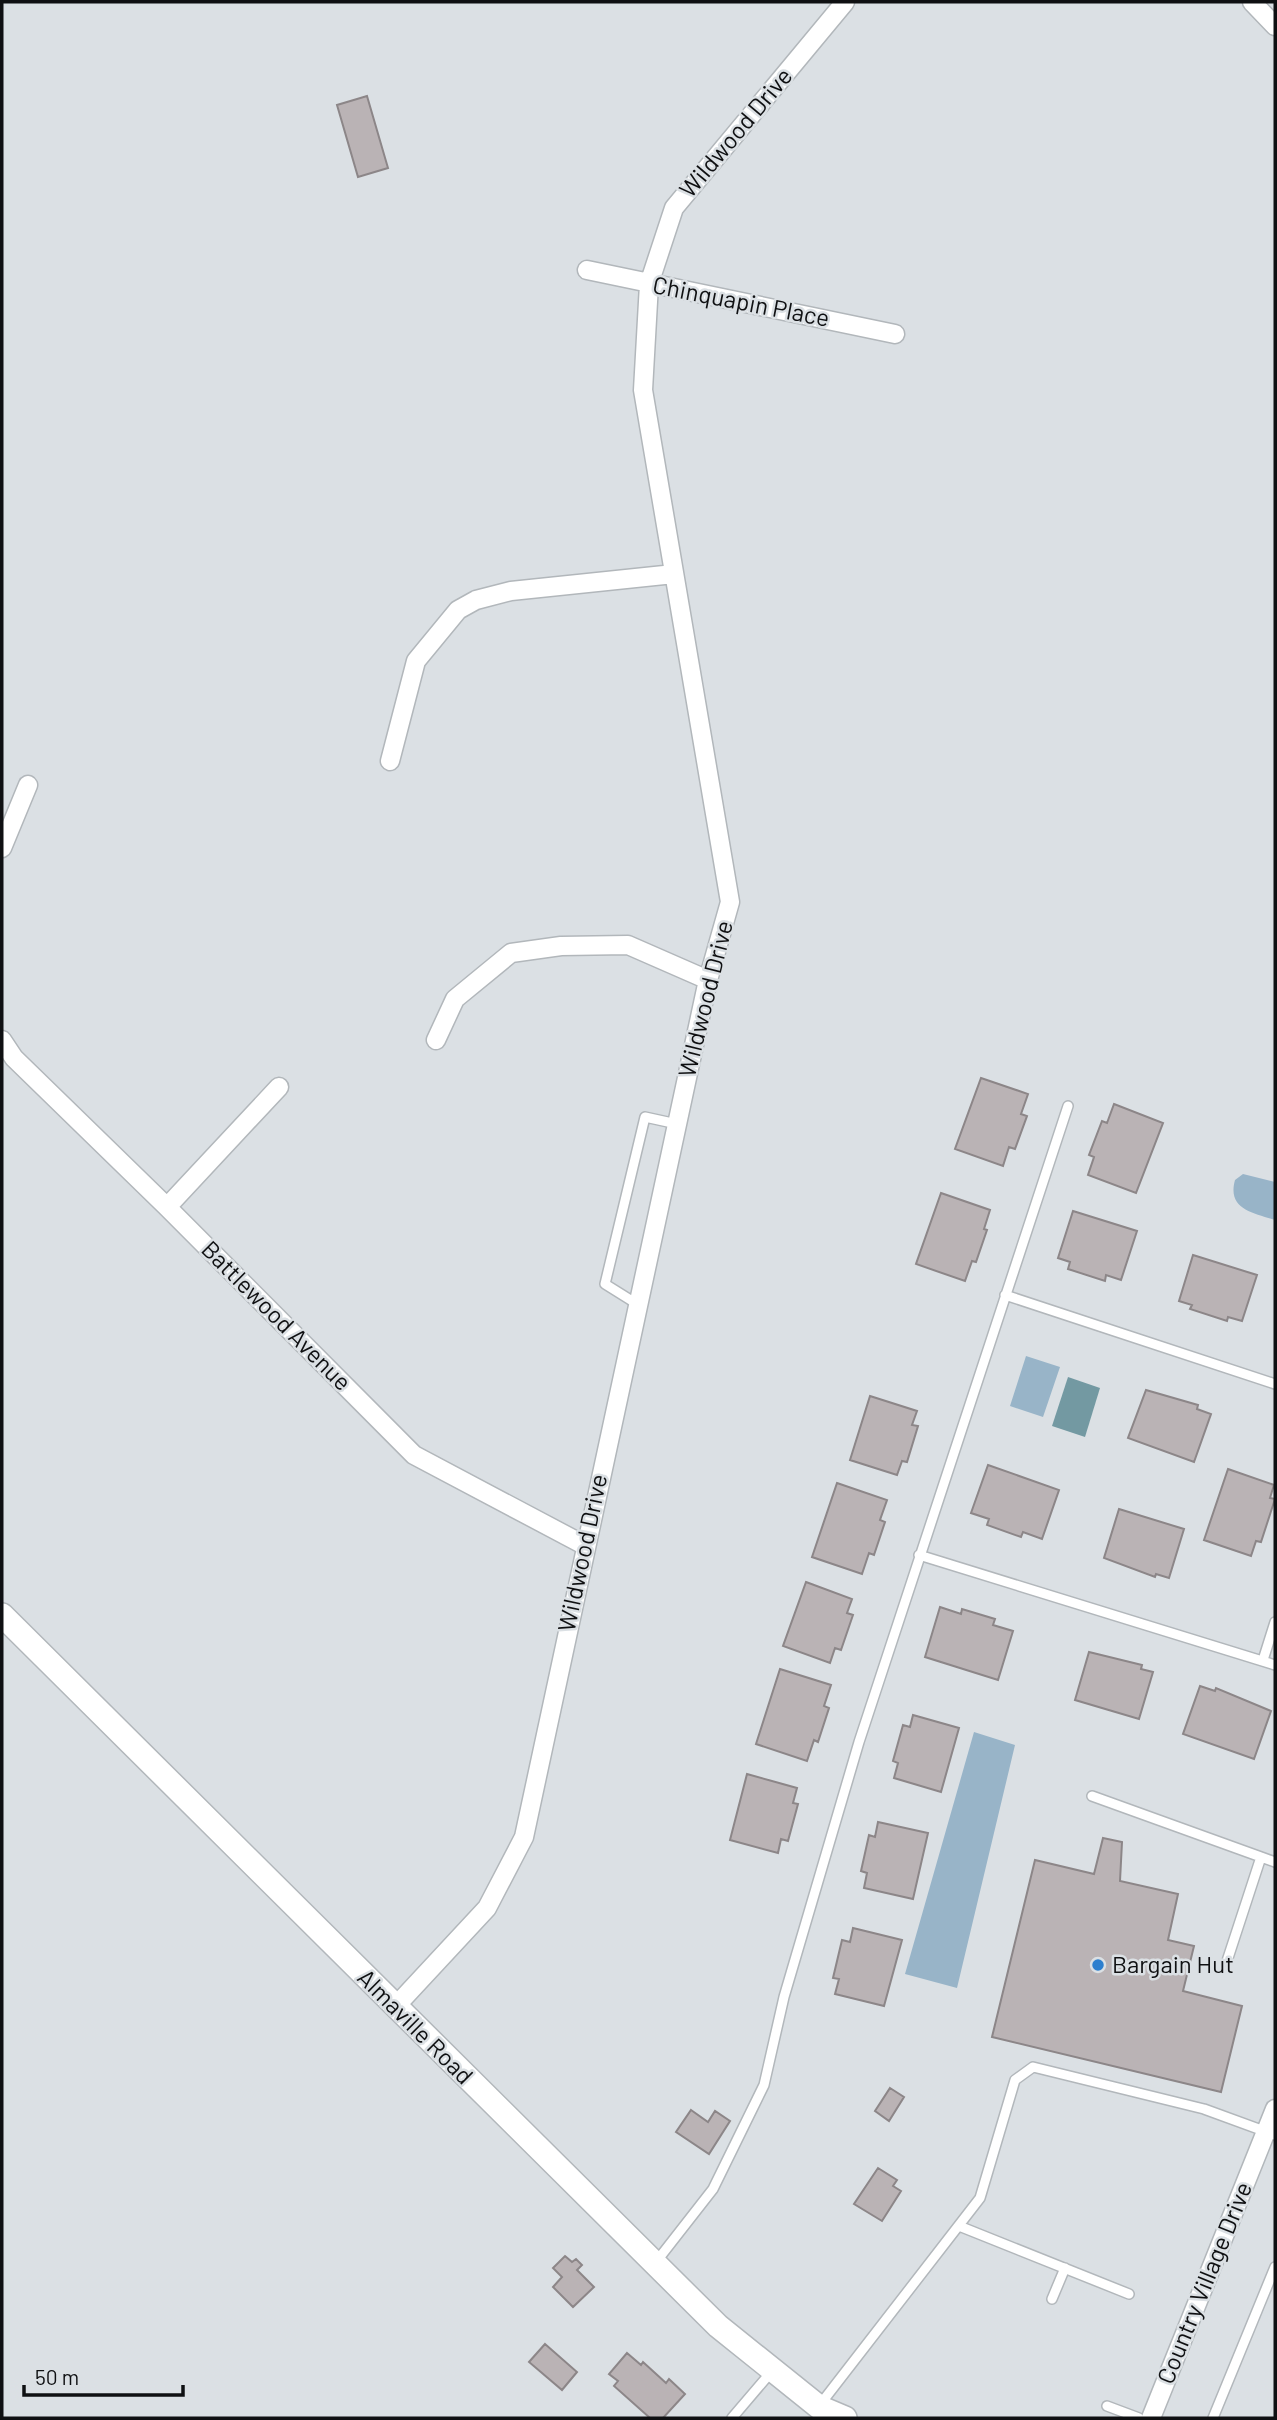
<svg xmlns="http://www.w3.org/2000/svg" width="1277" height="2420" font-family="Barlow,sans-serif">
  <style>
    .green { fill: #98b4c8 }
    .water { fill: #7399a2 }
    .building { fill: #bab3b5; stroke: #8c8688; stroke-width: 2 }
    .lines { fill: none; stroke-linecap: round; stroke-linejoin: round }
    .service-casing { stroke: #b2b7bb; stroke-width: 12 }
    .minor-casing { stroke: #b2b7bb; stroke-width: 21 }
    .tertiary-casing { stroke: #b2b7bb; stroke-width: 26 }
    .service { stroke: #fff; stroke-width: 9 }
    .minor { stroke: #fff; stroke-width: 18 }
    .tertiary { stroke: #fff; stroke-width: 23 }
    .poi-dot { fill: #2d7fce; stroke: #dbe0e4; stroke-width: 2.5 }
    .labels { text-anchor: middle; stroke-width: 5; stroke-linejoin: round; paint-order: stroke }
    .street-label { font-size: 24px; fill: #0f1012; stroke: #dbe0e4 }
    .poi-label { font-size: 24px; fill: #0f1012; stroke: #dbe0e4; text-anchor: start }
  </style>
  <rect width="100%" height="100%" fill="#dbe0e4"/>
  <!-- green -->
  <path class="green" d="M1243 1174 1275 1182V1220C1252 1213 1227 1209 1235 1180Z
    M1026 1356 1060 1367 1043 1417 1010 1406Z
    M974 1732 1015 1745 957 1988 905 1974Z"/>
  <!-- water -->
  <path class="water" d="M1068 1377 1100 1388 1085 1437 1052 1426Z"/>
  <!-- building -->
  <path class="building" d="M367 96 388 168 358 177 337 105Z
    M981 1078 1028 1094 1021 1114 1027 1116 1015 1149 1009 1147 1003 1166 955 1149Z
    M1114 1104 1163 1123 1136 1193 1088 1175 1094 1157 1089 1155 1102 1121 1107 1123Z
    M941 1193 990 1210 984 1229 987 1230 976 1262 972 1261 965 1281 916 1264Z
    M1073 1211 1137 1231 1121 1280 1106 1275 1105 1281 1068 1269 1070 1262 1058 1258Z
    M1193 1255 1257 1275 1242 1321 1228 1317 1227 1321 1190 1309 1192 1305 1179 1301Z
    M1146 1390 1198 1405 1197 1409 1211 1414 1194 1462 1128 1438Z
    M870 1396 917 1411 912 1425 918 1426 907 1462 902 1461 897 1475 850 1460Z
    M988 1465 1059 1490 1042 1539 1023 1532 1021 1537 987 1525 989 1519 971 1513Z
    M1228 1469 1274 1485 1270 1498 1275 1499 1261 1542 1256 1541 1251 1556 1204 1540Z
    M837 1483 887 1500 880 1520 885 1522 874 1555 869 1553 862 1574 812 1557Z
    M1119 1509 1184 1529 1169 1578 1156 1574 1155 1577 1104 1558Z
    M806 1582 852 1599 847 1613 853 1615 841 1650 835 1648 830 1663 783 1646Z
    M940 1607 961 1614 962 1609 995 1619 993 1625 1013 1631 998 1680 925 1657Z
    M1089 1652 1142 1665 1141 1669 1153 1672 1139 1719 1075 1700Z
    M780 1669 831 1685 824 1706 829 1708 818 1742 814 1740 807 1761 756 1744Z
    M1200 1686 1215 1691 1216 1688 1271 1711 1254 1759 1183 1734Z
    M913 1715 959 1728 941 1792 894 1778 898 1763 893 1761 903 1725 910 1727Z
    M747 1774 797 1788 793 1803 798 1804 788 1841 781 1839 778 1853 730 1840Z
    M878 1822 928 1833 913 1899 864 1888 867 1873 861 1871 869 1835 875 1837Z
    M1103 1838 1122 1842 1120 1881 1178 1894 1168 1940 1194 1946 1183 1991 1242 2006 1221 2092 992 2037 1035 1860 1094 1874Z
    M853 1928 902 1940 884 2006 835 1994 839 1979 833 1978 842 1940 850 1942Z
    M890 2088 904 2097 889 2121 875 2111Z
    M691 2110 708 2122 715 2111 730 2121 709 2154 676 2132Z
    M878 2168 897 2180 893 2186 901 2191 882 2221 854 2204Z
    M565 2256 572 2262 576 2259 582 2265 577 2270 594 2287 573 2307 553 2287 562 2277 553 2268Z
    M545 2344 577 2372 562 2390 529 2362Z
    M627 2353 641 2365 643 2362 666 2383 669 2379 685 2394 663 2418H650L614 2386 618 2381 609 2374Z"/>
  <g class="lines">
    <defs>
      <path id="service" d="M1005 1295 1275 1384
        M637 1304 605 1284 645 1117 677 1124
        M919 1555 1275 1665
        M1263 1660 1275 1622
        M1092 1796 1261 1857
        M1227 1961 1261 1857 1275 1862
        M959 2226 1129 2294
        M656 2262 713 2189 764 2085 784 1997 859 1742 1068 1106
        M1052 2299 1065 2268
        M819 2406 980 2198 1015 2080 1033 2067 1204 2109 1275 2135
        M1107 2406 1139 2418
        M732 2418 772 2371
        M1213 2418 1275 2267"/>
      <path id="minor" d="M1252 2 1275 26
        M587 270 895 334
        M390 761 416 661 458 610 476 600 511 591 674 574
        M2 848 28 785
        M2 1040 14 1058 167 1207 414 1455 584 1545
        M436 1040 455 999 511 953 561 946 628 945 708 980
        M167 1207 279 1087
        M395 2007 487 1908 524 1837 708 980 730 902 643 390 649 284 674 208 845 2
        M1151 2418 1275 2109"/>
      <path id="tertiary" d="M2 1615 718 2326 819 2407 845 2418"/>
    </defs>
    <!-- service casing -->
    <use href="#service" class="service-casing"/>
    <!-- minor casing -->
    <use href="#minor" class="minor-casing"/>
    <!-- tertiary casing -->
    <use href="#tertiary" class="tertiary-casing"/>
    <!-- service -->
    <use href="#service" class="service"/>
    <!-- minor -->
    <use href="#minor" class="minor"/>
    <!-- tertiary -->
    <use href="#tertiary" class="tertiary"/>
  </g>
  <!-- markers -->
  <circle class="poi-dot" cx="1098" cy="1965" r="7"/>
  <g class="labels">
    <!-- street labels -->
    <g class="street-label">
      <text transform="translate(736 133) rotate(-50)" y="8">Wildwood Drive</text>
      <text transform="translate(741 302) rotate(11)" y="8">Chinquapin Place</text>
      <text transform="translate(706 999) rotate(-76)" y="8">Wildwood Drive</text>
      <text transform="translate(276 1316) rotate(45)" y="8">Battlewood Avenue</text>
      <text transform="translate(583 1553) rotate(-78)" y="8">Wildwood Drive</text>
      <text transform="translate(415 2027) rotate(45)" y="8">Almaville Road</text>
      <text transform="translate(1205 2283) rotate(-68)" y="8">Country Village Drive</text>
    </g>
    <!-- poi labels -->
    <g class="poi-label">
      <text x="1112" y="1973">Bargain Hut</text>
    </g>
  </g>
  <!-- border -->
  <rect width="1277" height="2420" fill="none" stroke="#0f1012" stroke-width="7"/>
  <!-- scale -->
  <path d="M24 2385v10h159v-10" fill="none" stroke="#0f1012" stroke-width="3.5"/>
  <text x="35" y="2385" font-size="21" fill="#0f1012" stroke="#dbe0e4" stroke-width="5" paint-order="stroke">50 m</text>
</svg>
